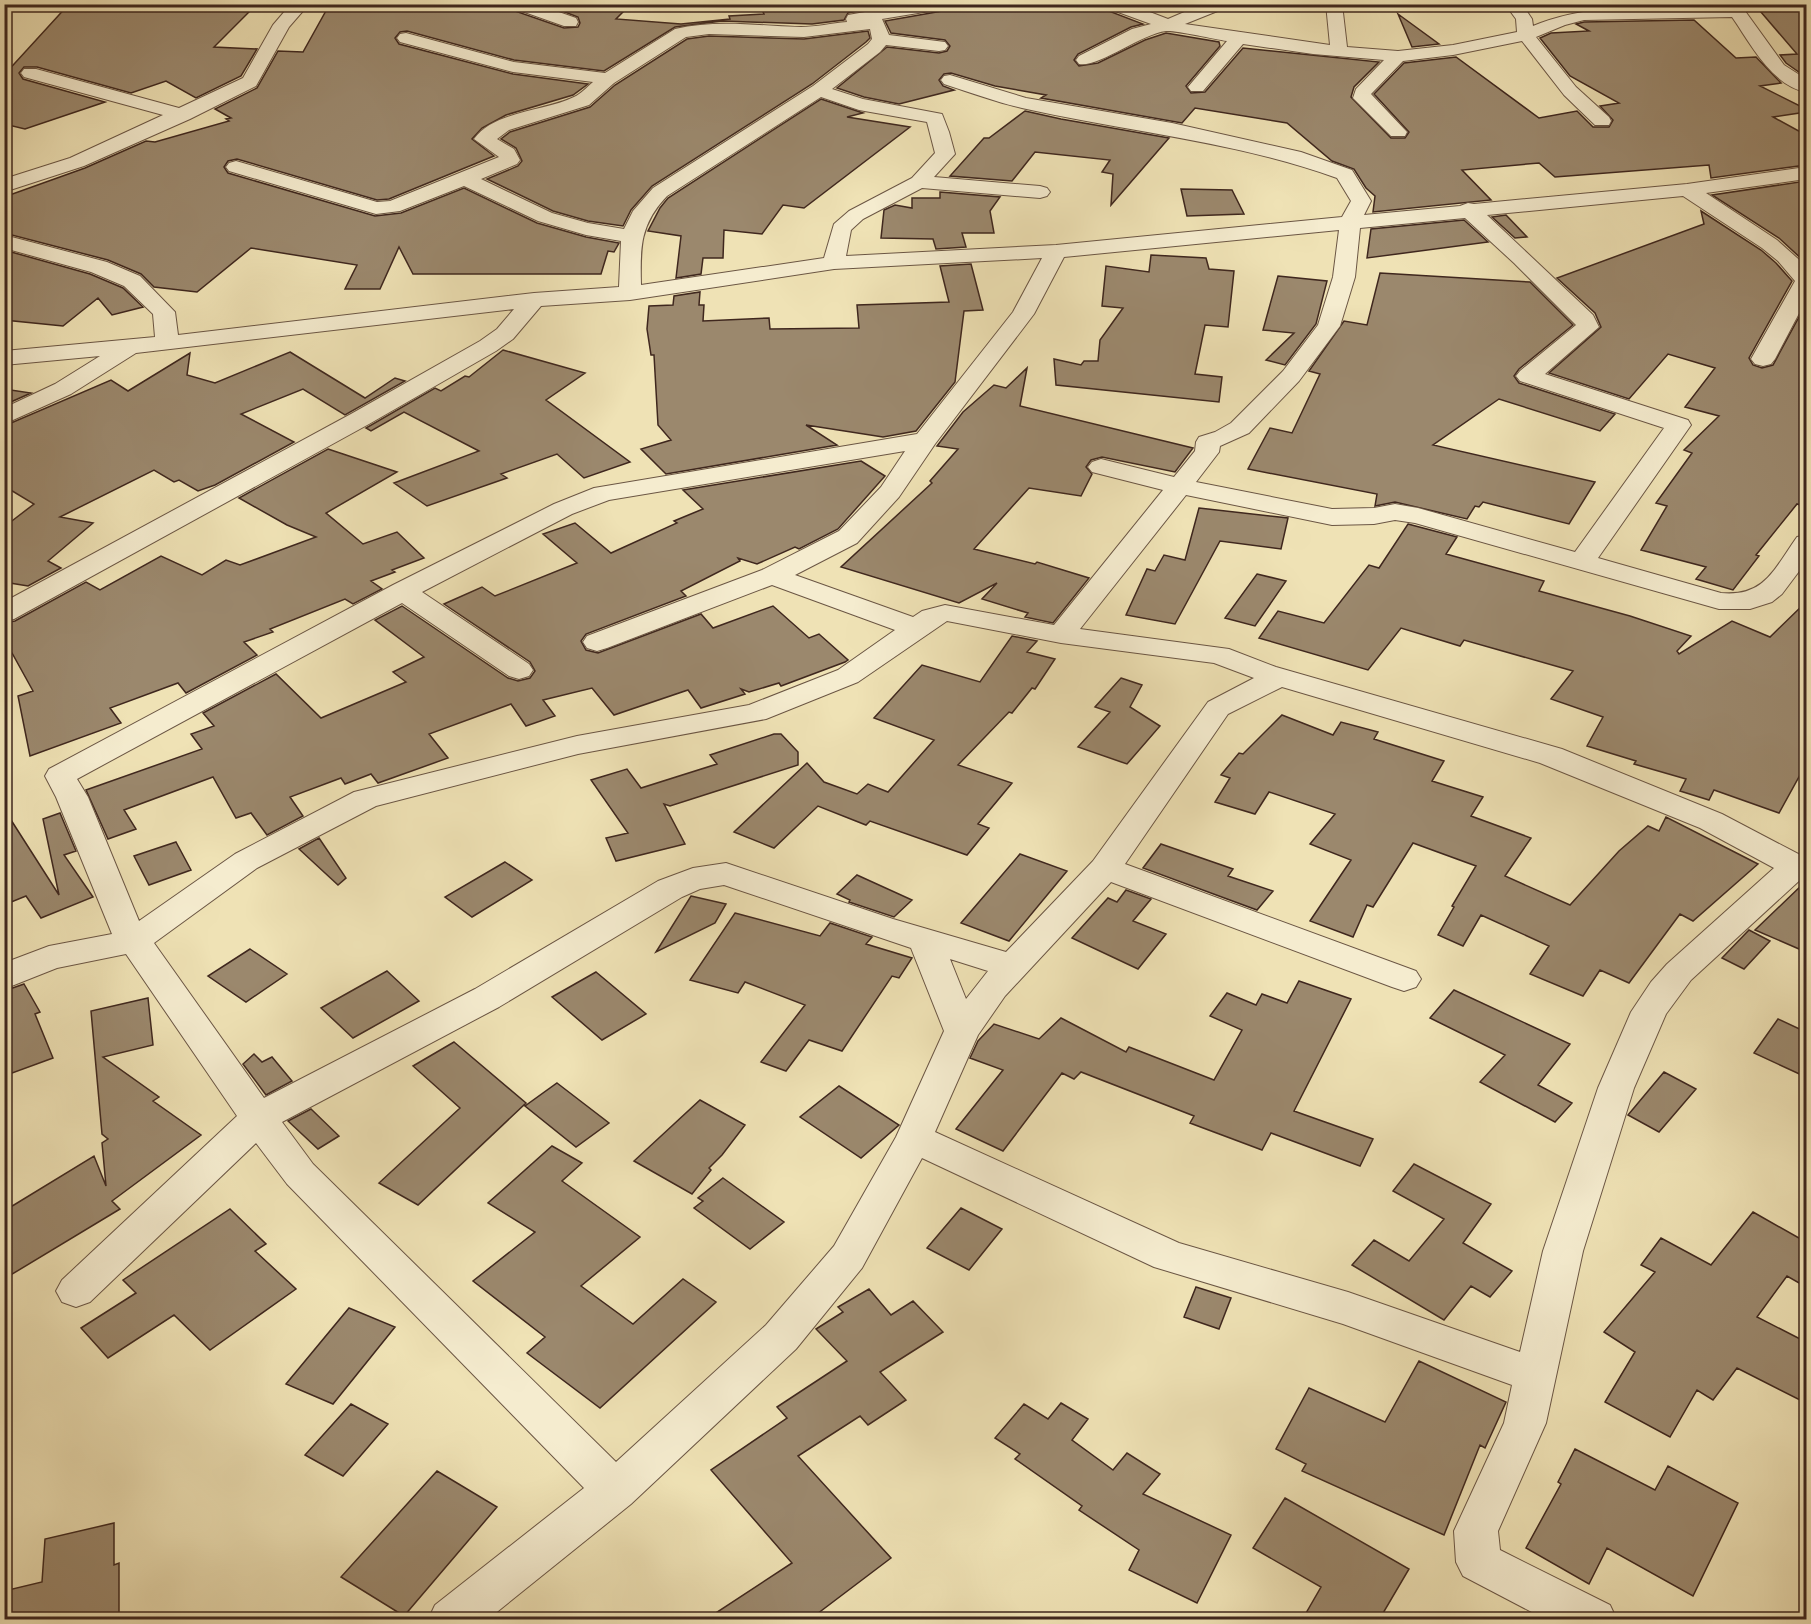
<svg xmlns="http://www.w3.org/2000/svg" width="1811" height="1624" font-family="'Gentium Book Plus',serif">
  <style>
    .building { fill: #9b886d; stroke: #3f271e; stroke-width: 1.5 }
    .lines { fill: none; stroke-linecap: round; stroke-linejoin: round }
    .minor-casing { stroke: #6b5644; stroke-width: 2 }
    .minor { fill: #f5eccf; fill-rule: evenodd }
  </style>
  <rect width="100%" height="100%" fill="#efe2b5"/>
  <filter id="stains"><feTurbulence type="fractalNoise" baseFrequency=".00333" numOctaves="4"/><feColorMatrix values="0 0 0 0 .2 0 0 0 0 .09 0 0 0 0 .02 0 0 0 .5 -.17"/></filter>
  <radialGradient id="worn" r=".72"><stop offset=".6" stop-color="#630" stop-opacity="0"/><stop offset="1" stop-color="#630" stop-opacity=".3"/></radialGradient>
  <!-- building -->
  <path class="building" d="M69 4H157L154 6 250 11 214 47 257 49 241 76 196 98 166 81 131 93 37 67H24L19 73 23 79 105 102 25 129 4 124V75Z
    M337 4H509L512 10 564 28 578 27 580 23 578 17 544 4H631L616 19 681 24 730 19 729 16 764 14 759 4H894L848 13 844 20 812 24 722 21 675 27 604 71 514 60 407 31 400 32 395 38 399 44 513 74 588 84 573 95 506 115 482 128 472 139 494 156 389 199 377 200 237 159 228 161 224 167 228 173 375 216 401 213 464 188 537 223 586 237 619 243 614 252 608 251 601 274H413L399 247 380 289H345L357 265 251 248 197 292 154 287 141 274 108 260 4 233V197L85 168 146 141 155 142 229 121 226 119 231 118 215 109 257 88 278 51 303 52 327 9H337Z
    M952 4H1103L1106 10 1143 24 1131 27 1078 54 1074 60 1079 66 1098 63 1145 40 1166 33 1219 42 1220 46 1186 86 1191 93 1205 92 1243 48 1379 62 1354 87 1351 97 1391 138H1405L1409 132 1374 94 1404 63 1456 57 1539 118 1577 111 1593 127H1609L1613 120 1600 106 1619 103 1570 76 1540 38 1551 33 1589 31 1576 24 1584 22 1694 20 1736 58 1756 57 1781 83 1760 86 1806 109V112L1773 117 1806 135V165L1711 178 1709 165 1555 177 1539 163 1462 170 1491 200 1373 212 1375 196 1366 188 1354 169 1332 161 1287 123 1195 108 1182 123 1041 98 1046 95 995 86 951 73 944 74 939 80 943 86 954 90 899 104 864 97 837 88 887 47 939 53 947 51 950 46 945 40 891 33 885 21 942 11Z
    M1754 4 1806 8V77L1786 63 1780 55 1797 54Z
    M1398 14 1439 44 1412 47Z
    M868 31 870 38 866 42 812 84 652 186 631 210 623 226 588 221 553 211 487 179 518 166 522 161 516 148 501 139 510 132 590 107 615 85 687 39 709 36 804 39Z
    M821 99 863 113 847 117 910 127 804 208 783 205 762 234 724 230 723 258H703L701 274 676 278 681 236 648 231 660 208 668 198Z
    M1025 111 1061 119 1169 138 1111 205 1113 174 1102 172 1110 160 1035 152 1012 181 950 176 984 138H989Z
    M1806 181V263L1779 238 1712 195Z
    M1181 189 1232 190 1244 214 1187 216Z
    M940 192 1000 197 990 211 994 233H962L966 247 936 249 933 239 881 238 884 210 895 205 912 208V198H940Z
    M1701 211 1761 250 1776 263 1792 281 1749 358 1753 365 1762 368 1773 365 1806 304V507L1797 504 1756 555 1759 556 1733 590 1696 579 1706 567 1641 550 1667 506 1656 503 1692 453 1684 450 1719 416 1685 407 1715 368 1668 354 1629 399 1549 373 1601 327 1595 313 1557 278 1704 224Z
    M1506 215 1527 237 1515 238 1492 217Z
    M1464 220 1488 242 1367 258 1371 229Z
    M4 250 90 274 123 288 143 307 112 315 98 298 63 326 4 320Z
    M1151 255 1206 258 1209 269 1234 271 1228 327 1205 325 1195 374 1222 377 1219 402 1056 385 1054 359 1081 365 1084 361H1098L1100 340 1123 308 1102 306 1106 266 1149 272Z
    M971 264 983 310 964 311 955 382 916 431 883 437 806 425 837 445 666 474 641 449 671 440 658 425 654 355H651L647 329 649 306 673 305 674 296 700 292 699 305H704L703 321 769 318 770 329 859 328 857 305 949 302 940 266Z
    M1380 273 1530 282 1573 325 1519 369 1514 376 1519 383 1615 414 1600 431 1499 399 1433 445 1595 482 1569 524 1483 502 1479 507 1475 506 1467 519 1395 502 1375 506 1377 494 1248 469 1270 428 1292 433 1320 374 1309 371 1344 321 1367 325Z
    M1278 276 1327 281 1316 324 1285 365 1266 360 1294 333 1263 330Z
    M503 350 585 373 546 400 630 462 584 478 557 454 501 474 507 478 427 506 394 483 479 451 404 412 371 431 366 428 435 388 441 391 465 376 469 377Z
    M290 352 365 398 395 378 405 381 345 415 303 389 241 414 294 442 215 485 198 491 179 480 174 482 154 470 60 517 93 523 48 561 61 568 28 586 4 582V527L34 504 4 486V426L111 380 128 391 190 353 187 375 215 383Z
    M1027 368 1020 406 1193 448 1175 472 1102 457 1091 460 1086 467 1092 474 1081 496 1029 488 974 549 1035 564 1037 562 1089 578 1053 623 1025 617 1028 613 982 599 997 583 959 603 841 567 932 483 930 481 958 449 937 446 963 412 994 385 1006 388Z
    M4 389 31 393 4 405Z
    M328 449 397 472 326 513 363 544 397 532 424 558 392 570 395 572 371 581 382 589 353 604 345 599 270 629 273 632 244 642 257 655 186 693 178 683 110 708 121 723 30 756 18 696 33 691 12 653 4 648V623L15 621 86 582 100 590 161 556 202 575 226 560 240 565 316 537 287 525 239 498Z
    M861 461 885 476 838 529 799 549 795 547 757 564 738 558 740 561 681 591 686 596 586 634 581 641 586 650 598 653 701 614 713 628 773 606 809 638 819 634 848 660 845 662 781 686 779 683 749 692 741 689 745 694 701 708 688 690 614 715 592 688 543 700 555 716 526 726 511 704 429 734 448 758 378 783 371 774 345 784 341 778 290 797 303 816 267 835 251 813 236 818 213 777 124 810 136 829 108 839 86 790 202 749 191 734 214 726 203 713 276 674 321 718 406 682 393 672 424 657 375 620 402 606 508 678 518 681 530 678 535 671 530 662 444 604 482 587 495 596 577 563 543 534 575 523 611 553 677 523 674 521 703 509 683 490Z
    M1199 508 1288 518 1281 549 1220 541 1175 624 1126 615 1147 569 1155 571 1164 555 1185 560Z
    M1408 524 1457 537 1446 554 1544 581 1539 591 1630 616 1691 636 1677 651 1679 654 1732 621 1770 637 1806 602V764L1779 813 1714 790 1709 800 1680 791 1686 779 1634 764 1636 761 1587 746 1603 717 1551 699 1573 671 1464 640 1460 646 1401 628 1368 670 1259 638 1278 611 1324 623 1369 565 1379 568Z
    M1257 574 1286 581 1255 626 1225 618Z
    M1012 636 1037 641 1027 652 1055 659 1035 689 1032 688 1012 713 1009 712 958 765 1012 783 978 824 989 828 967 855 870 821 866 825 818 806 774 848 734 832 807 763 824 782 857 794 868 784 888 792 934 740 874 718 922 665 980 682Z
    M1121 678 1142 685 1130 707 1160 726 1127 764 1078 747 1110 712 1095 707Z
    M1282 715 1333 735 1341 722 1378 732 1374 739 1444 761 1432 781 1483 797 1471 816 1531 838 1505 876 1570 905 1619 851 1648 826 1659 831 1666 817 1758 864 1693 921 1680 914 1629 983 1600 970 1583 996 1530 974 1549 946 1481 915 1463 946 1438 935 1454 907 1452 906 1476 866 1413 843 1373 907 1367 905 1353 937 1310 921 1351 860 1310 844 1335 814 1269 792 1255 814 1215 802 1230 778 1221 775 1239 753 1243 754Z
    M774 734H781L798 752V765L670 806 664 804 685 844 616 861 606 838 628 833 591 780 627 769 641 788 717 764 710 755Z
    M4 809 59 895 43 819 60 813 76 851 64 855 93 897 41 918 26 896 4 905Z
    M319 838 346 878 338 885 299 849Z
    M176 842 191 870 149 885 134 856Z
    M1161 844 1233 869 1228 876 1273 891 1257 910 1143 868Z
    M1020 854 1067 871 1009 941 961 923Z
    M505 862 532 880 472 917 445 897Z
    M857 875 912 900 894 917 849 902 850 900 837 894Z
    M1804 883H1806V952L1755 930Z
    M1126 890 1151 899 1133 921 1166 934 1138 969 1072 938 1108 898 1117 902Z
    M691 896 726 904 715 923 656 952Z
    M735 913 820 936 830 923 872 937 866 944 912 958 899 978 892 976 842 1051 809 1040 786 1071 761 1062 805 1005 745 982 738 993 690 980Z
    M1749 930 1770 941 1744 969 1722 958Z
    M250 949 287 974 246 1002 208 976Z
    M387 971 419 1001 353 1038 321 1008Z
    M596 972 646 1014 602 1040 552 997Z
    M1299 981 1351 999 1294 1111 1373 1139 1360 1166 1271 1133 1262 1150 1190 1123 1194 1116 1081 1072 1074 1079 1062 1073 1003 1151 956 1129 1003 1070 970 1058 978 1041 994 1024 1039 1039 1061 1018 1126 1052 1129 1047 1214 1080 1242 1030 1210 1016 1227 993 1256 1005 1262 994 1287 1003Z
    M24 984 40 1012 35 1014 53 1058 4 1076V991Z
    M1454 990 1570 1044 1538 1085 1572 1103 1555 1122 1480 1082 1505 1055 1430 1018Z
    M148 998 153 1045 103 1057 159 1097 153 1101 201 1135 112 1201 120 1209 4 1279V1211L94 1156 106 1186 102 1143 108 1139 102 1134 91 1011Z
    M1778 1019 1806 1032V1077L1754 1053Z
    M454 1042 526 1103 418 1205 379 1183 460 1108 413 1066Z
    M254 1054 262 1062 272 1057 292 1081 266 1095 243 1064Z
    M1664 1072 1696 1089 1659 1132 1628 1115Z
    M557 1083 609 1123 576 1147 525 1106Z
    M839 1086 899 1125 861 1158 800 1117Z
    M700 1100 745 1125 722 1155 709 1168 711 1170 692 1194 634 1161Z
    M311 1109 339 1136 318 1149 288 1121Z
    M552 1146 582 1163 562 1181 640 1237 581 1286 633 1324 683 1279 716 1302 600 1408 527 1353 545 1337 473 1281 535 1232 488 1203Z
    M1414 1164 1491 1204 1463 1243 1512 1271 1490 1297 1471 1286 1444 1320 1352 1265 1374 1240 1409 1261 1444 1219 1393 1191Z
    M723 1178 784 1222 750 1249 694 1208 703 1201 698 1198Z
    M961 1208 1002 1229 969 1270 927 1248Z
    M230 1209 266 1244 255 1251 296 1289 210 1350 174 1315 108 1358 81 1328 136 1293 123 1280Z
    M1753 1212 1806 1242V1287L1787 1276 1757 1317 1806 1342V1403L1737 1368 1713 1400 1697 1390 1670 1437 1605 1402 1635 1352 1604 1332 1655 1272 1641 1265 1661 1238 1711 1265Z
    M1196 1287 1231 1298 1219 1329 1184 1317Z
    M869 1289 891 1315 913 1301 943 1332 880 1372 906 1400 868 1425 860 1416 798 1456 891 1558 809 1620H705L792 1563 711 1470 787 1418 777 1407 847 1361 816 1329 843 1312 838 1307Z
    M349 1308 395 1327 333 1404 286 1384Z
    M1419 1361 1506 1402 1485 1448 1480 1445 1444 1535 1302 1471 1306 1464 1276 1449 1309 1388 1385 1422Z
    M1061 1403 1088 1419 1072 1440 1113 1470 1127 1453 1160 1474 1143 1494 1231 1535 1197 1603 1129 1570 1139 1550 1079 1510 1082 1506 1015 1459 1020 1454 995 1438 1024 1404 1048 1419Z
    M351 1404 388 1424 343 1476 305 1455Z
    M1575 1449 1655 1490 1668 1466 1738 1503 1693 1596 1607 1548 1589 1584 1526 1548 1561 1484 1558 1482Z
    M437 1471 497 1507 404 1616 341 1577Z
    M1285 1498 1409 1569 1379 1620H1302L1321 1587 1253 1548Z
    M114 1523V1565L119 1563V1620H4V1591L42 1582 45 1539Z"/>
  <g class="lines">
    <defs>
      <path id="minor" d="M291 4H309L289 27 256 86 190 119 84 166 4 192V179L70 158 163 115 24 77 21 73 24 69H36L179 108 243 78 273 25Z
        M511 4H536L576 18 578 22 576 26H564L513 8Z
        M910 4H950L942 9 882 19 889 35 945 42 948 46 945 50 939 51 886 45 880 52 832 89 863 99 942 114 949 132 955 154 934 177 1040 186 1047 188 1050 192 1047 196 1040 198 922 188 863 219 851 230 846 256 1056 245 1342 217 1351 201 1337 178C1234 141 1128 132 1022 108 996 102 969 92 944 84L941 80 944 76 950 75 1026 98 1172 123 1301 152 1352 170 1371 201 1364 215 1460 206 1468 203 1474 204 1687 184 1806 167V179L1706 193 1777 240 1806 266V300L1775 359 1771 364 1763 366 1755 364 1751 359 1795 281 1778 261 1762 248 1683 196 1487 215 1593 315 1599 327 1545 374 1688 420 1691 425 1598 558 1721 593C1765 597 1774 569 1797 537L1806 535V562L1782 594 1772 602 1750 609H1719L1415 523 1395 520 1374 524 1332 525 1186 495 1080 629 1229 649 1276 667 1562 749 1722 814 1806 858V881L1800 880 1691 980 1666 1014 1634 1088 1583 1251 1546 1423 1498 1531 1500 1550 1610 1605 1617 1620H1547L1463 1576 1456 1562 1454 1531 1504 1423 1512 1385 1343 1324 1154 1267 922 1158 862 1268 796 1349 631 1504 487 1620H428L435 1605 584 1488 287 1184 256 1143 90 1302 76 1307 62 1302 56 1291 62 1280 237 1116 126 954 57 968 4 989V963L49 946 112 934 56 797 45 776 49 769 393 585 554 504 594 488 917 434 1013 312 1042 258 834 269 630 300 541 306 513 339 496 351 369 424 14 619 4 621V602L351 414 480 341 497 329 514 309 136 353 71 394 4 424V408L55 384 100 356 4 365V351L155 337 153 314 124 286 91 272 4 248V235L107 262 140 276 175 312 178 335 534 293 619 287 621 241 586 235 538 221 464 186 400 211 376 214 229 171 226 167 229 163 236 161 377 202 390 201 499 157 474 139C494 111 546 111 574 97 581 94 587 87 593 82L513 72 400 42 397 38 400 34 406 33 514 62 605 73 675 29C716 19 759 26 801 27 816 27 832 23 847 22L846 19 848 15ZM870 29 872 39 868 44 813 86 653 188 633 211 624 229 588 223 552 213 481 179 517 164 520 160 514 149 497 139 509 130 589 105 614 83 686 37 709 34 804 37ZM821 97 859 110 927 122 935 153 912 178 849 211 834 224 824 258 641 285C640 248 640 224 667 196ZM1465 218 1514 263 1576 325 1520 371 1516 376 1520 381 1664 428 1575 552 1418 508 1395 504 1374 508 1332 509 1196 482 1219 452 1220 446 1249 433 1299 381 1340 326 1355 277 1360 228ZM1339 230 1333 277 1318 325 1283 371 1231 423 1215 432 1199 437 1196 442 1195 451 1174 477 1101 459 1092 462 1088 467 1092 472 1163 490 1054 625 945 605 922 611 913 617 795 575 857 543 899 497 935 444 1034 314 1064 257ZM905 451 881 487 839 531 762 570 587 636 583 642 587 648 597 651 607 648 772 585 895 630 838 670 749 705 577 736 354 792 235 854 139 921 88 797 77 779 402 603 509 676 519 679 529 676 533 670 529 664 422 592 572 514 609 500ZM947 621 1061 643 1214 663 1254 678 1208 702 1093 861 1006 952 893 919 726 863 693 868 658 881 475 989 264 1098 154 943 257 868 376 806 578 754 766 719 858 682ZM1282 687 1540 763 1700 828 1774 868 1667 964 1651 982 1631 1012 1598 1088 1543 1251 1520 1352 1348 1292 1179 1243 935 1132 978 1035 1005 996 1111 882 1392 987 1404 991 1416 987 1421 979 1416 971 1125 864 1228 714ZM724 885 911 948 944 1031 896 1137 834 1246 766 1325 616 1462 313 1164 282 1122 499 1007 682 897 700 889ZM950 959 988 971 966 999Z
        M1105 4H1129L1168 19 1203 4H1227L1225 8 1185 24 1330 45 1326 4H1342L1347 47 1398 51 1453 45 1517 32 1516 19 1505 4H1522L1532 19 1533 26C1593 1 1662 8 1725 7L1723 4H1740L1784 65 1806 79V92C1771 85 1751 44 1732 17L1584 20 1565 25 1536 37 1576 87 1609 117 1611 121 1609 125H1595L1564 95 1522 41 1453 55 1403 61 1371 94 1407 132 1405 136H1391L1353 98 1356 89 1384 60 1313 54 1243 44 1203 91H1191L1188 87 1227 41C1214 39 1175 30 1166 31 1141 34 1098 68 1079 64L1076 60 1079 56 1132 29 1151 24 1107 8Z"/>
    </defs>
    <!-- minor casing -->
    <use href="#minor" class="minor-casing"/>
    <!-- minor -->
    <use href="#minor" class="minor"/>
  </g>
  <!-- margin -->
  <rect width="1811" height="1624" fill="none" stroke="#efe2b5" stroke-width="24"/>
  <rect x="6" y="6" width="1799" height="1612" fill="none" stroke="#3f271e" stroke-width="3"/>
  <rect x="12" y="12" width="1787" height="1600" fill="none" stroke="#3f271e" stroke-width="1.5"/>
  <rect width="100%" height="100%" filter="url(#stains)"/>
  <rect width="100%" height="100%" fill="url(#worn)"/>
</svg>
